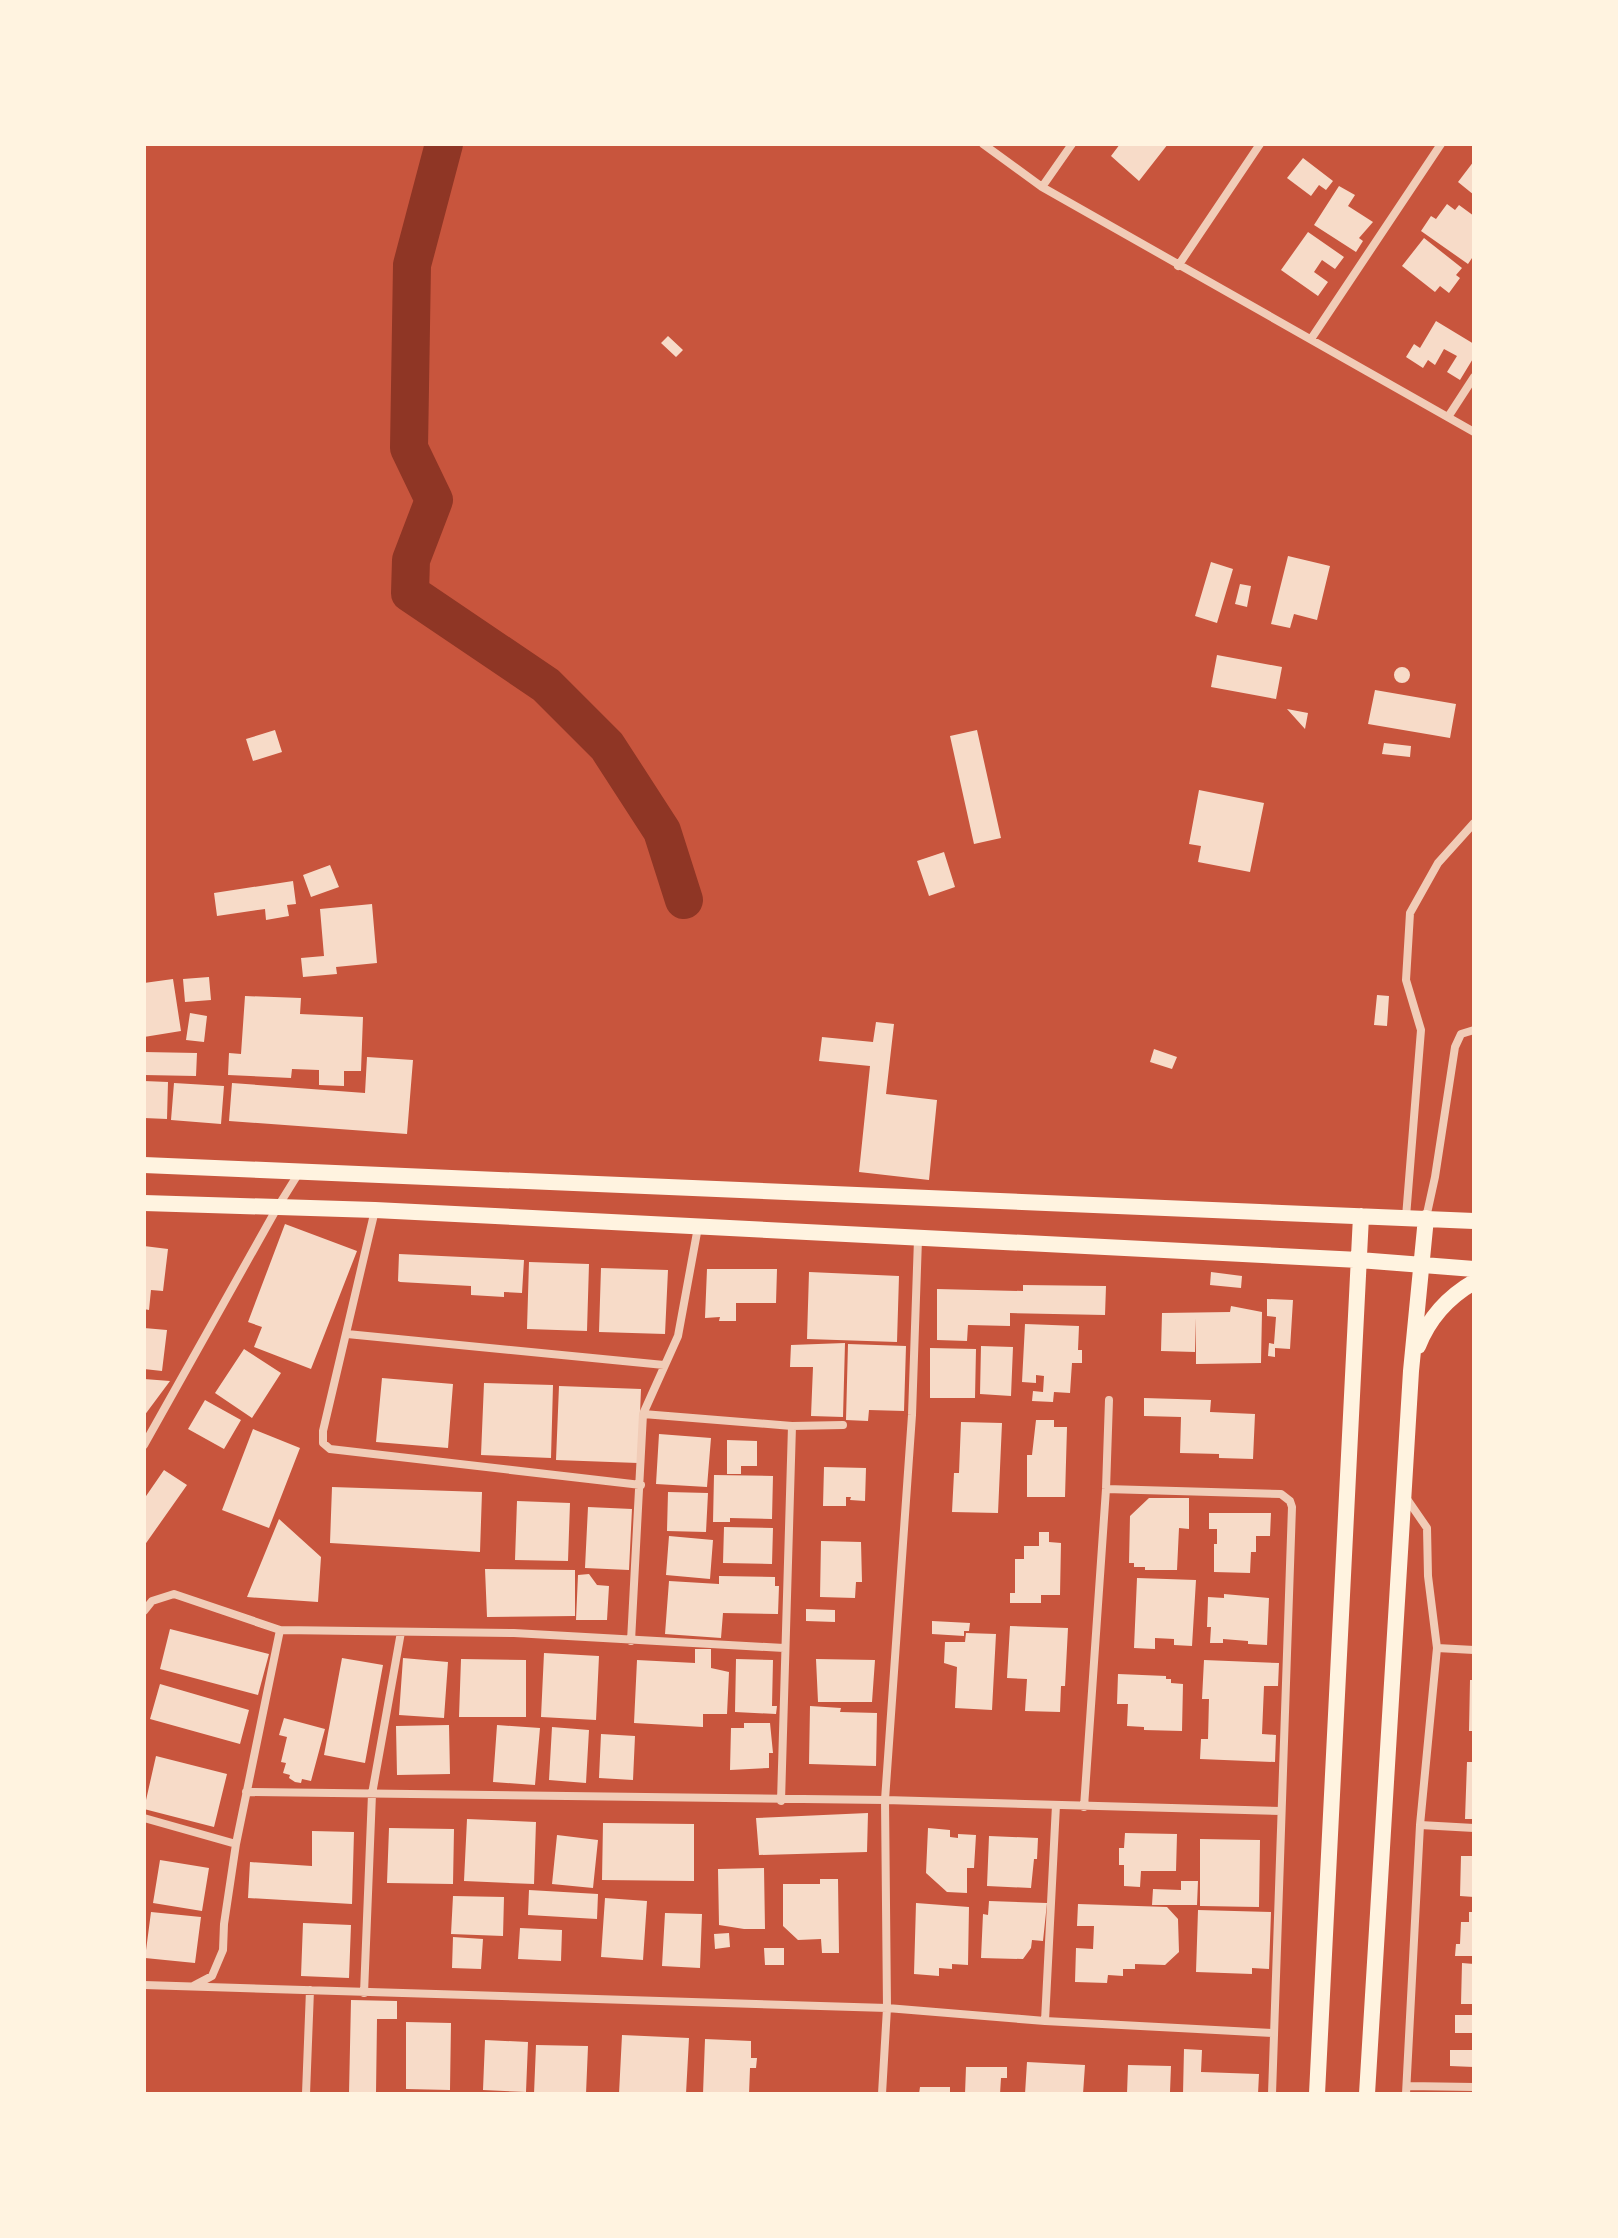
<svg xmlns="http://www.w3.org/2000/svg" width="1618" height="2238" font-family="'Playfair Display',serif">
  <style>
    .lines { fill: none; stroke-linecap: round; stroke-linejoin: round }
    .river { stroke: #8f3625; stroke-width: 38 }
    .building { fill: #f7dbc8 }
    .minor { stroke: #f1ccb7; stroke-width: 8 }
    .primary { stroke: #fff3e0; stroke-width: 16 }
  </style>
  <rect width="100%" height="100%" fill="#c8553d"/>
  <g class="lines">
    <!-- river -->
    <path class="river" d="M444 144 412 265 409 448 434 500 411 560 410 593 546 685 607 746 662 831 684 900"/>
  </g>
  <!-- building -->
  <path class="building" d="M1120 144H1168L1139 181 1111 156Z
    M1303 158 1333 181 1326 190 1319 185 1311 196 1287 178Z
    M1474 161V195L1458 182Z
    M1339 186 1355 195 1348 206 1373 222 1359 238 1363 241 1356 252 1314 225Z
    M1447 204 1455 210 1459 205 1474 216V255L1468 264 1421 231 1431 216 1436 219Z
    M1308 232 1344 257 1335 269 1322 260 1314 272 1328 282 1318 296 1281 270Z
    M1424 238 1462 268 1456 275 1460 278 1449 293 1440 286 1435 292 1402 266Z
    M1436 321 1474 344V357L1460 380 1447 372 1457 356 1444 349 1435 365 1428 360 1423 368 1406 357 1414 344 1420 348Z
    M668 336 683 350 676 357 661 343Z
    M1288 556 1330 566 1317 620 1294 614 1290 628 1271 624Z
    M1211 562 1233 569 1217 623 1195 616Z
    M1240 584 1251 586 1247 607 1235 604Z
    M1217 655 1282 667 1276 699 1211 687Z
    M1394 675a8 8 0 1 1 16 0a8 8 0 1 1-16 0Z
    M1375 690 1456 704 1450 738 1368 724Z
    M1287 709 1308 713 1305 729Z
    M275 730 282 752 253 761 246 739Z
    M977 730 1001 838 974 844 950 736Z
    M1384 743 1411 746 1410 757 1382 754Z
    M1199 790 1264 803 1250 872 1198 862 1201 846 1189 844Z
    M944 852 955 887 929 896 917 861Z
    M330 865 339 887 311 897 303 875Z
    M293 881 296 904 287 905 289 916 266 920 265 909 217 916 214 893Z
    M372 904 377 963 336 967 337 974 303 977 301 958 324 956 320 909Z
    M209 977 211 1000 185 1002 183 979Z
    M173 979 181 1031 144 1037V983Z
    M1377 995 1389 996 1387 1026 1374 1025Z
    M245 996 301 998 300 1014 363 1017 361 1071H344V1086L319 1085V1070L292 1069 291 1078 228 1075 229 1053 241 1054Z
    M190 1013 207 1016 204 1042 186 1040Z
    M876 1022 894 1024 886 1094 937 1100 929 1180 859 1172 870 1066 819 1061 822 1037 873 1042Z
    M1154 1049 1177 1057 1172 1069 1150 1062Z
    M144 1052 197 1053 196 1076 144 1075Z
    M367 1057 413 1060 407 1134 229 1121 232 1083 365 1093Z
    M144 1081 168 1082 167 1119 144 1118Z
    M174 1083 224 1086 221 1124 171 1120Z
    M285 1224 357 1251 311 1369 254 1347 262 1327 248 1322Z
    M144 1246 168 1249 163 1291 151 1290 149 1310 144 1309Z
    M399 1254 524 1260 522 1293 504 1292V1297L471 1295V1286L400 1282 398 1281Z
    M529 1262 589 1264 587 1331 527 1329Z
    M601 1268 668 1270 665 1334 599 1332Z
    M707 1269H777L776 1303H736V1321H719L720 1317 705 1318Z
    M809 1272 899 1276 897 1342 807 1339Z
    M1211 1272 1242 1276 1241 1288 1210 1285Z
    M1023 1285 1106 1286 1105 1315 1010 1313V1326L968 1325 967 1341 937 1340V1289L1023 1291Z
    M1267 1299 1293 1300 1290 1349 1275 1348V1357L1268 1356 1269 1343 1274 1344 1276 1317 1267 1316Z
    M1231 1306 1262 1312 1261 1363 1196 1364V1318L1195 1352 1161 1351 1162 1313 1230 1312Z
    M1025 1324 1079 1326 1078 1350H1082V1363H1072L1070 1393 1054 1392 1053 1402 1032 1401 1033 1391 1043 1392 1044 1376 1036 1375V1383L1022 1382Z
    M144 1328 167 1330 162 1371 144 1369Z
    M845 1343 843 1417 811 1416 813 1367H790L791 1345Z
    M848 1344 906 1346 904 1411 869 1410 868 1421 846 1420Z
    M981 1346 1013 1347 1011 1396 980 1394Z
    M930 1348 976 1349 975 1398H930Z
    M244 1349 281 1373 252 1418 215 1393Z
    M382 1378 453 1384 448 1448 376 1442Z
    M144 1379 170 1381 144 1416Z
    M484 1383 553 1385 551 1458 481 1455Z
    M559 1386 641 1389 638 1463 556 1460Z
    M1144 1398 1211 1400 1210 1412 1255 1414 1253 1459 1219 1458V1454L1180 1453 1181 1417 1144 1416Z
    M205 1400 241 1420 224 1449 188 1429Z
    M1036 1420H1054V1427H1067L1065 1497H1027V1455H1032Z
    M961 1422 1002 1423 998 1513 952 1512 954 1473H959Z
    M253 1429 300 1448 269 1528 222 1510Z
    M659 1434 711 1438 707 1487 656 1484Z
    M727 1440 757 1441V1466H741V1474H727Z
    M824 1467 866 1468 865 1501 850 1500 851 1497H846V1506H823Z
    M164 1470 187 1485 144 1546V1499Z
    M714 1475 773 1476 772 1519 730 1518V1522H713Z
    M332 1487 482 1492 480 1552 330 1543Z
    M668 1492 708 1493 706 1532 667 1531Z
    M1149 1498H1189V1529L1179 1528 1177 1570H1145V1567H1134V1563H1129L1130 1516Z
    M517 1501 570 1503 568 1561 515 1560Z
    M588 1507 632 1509 629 1570 585 1568Z
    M1209 1513H1271L1270 1536H1256V1552H1251L1250 1573 1214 1572V1544H1217V1529H1209Z
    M279 1519 321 1557 318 1602 247 1597Z
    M724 1527 773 1528 772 1564 723 1563Z
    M1039 1532H1049V1542L1061 1543 1060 1595H1041V1603H1010V1593H1015V1559H1024V1546H1039Z
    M669 1536 713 1540 710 1579 666 1575Z
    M821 1541 861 1542 862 1582H856L855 1598 820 1597Z
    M485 1569 575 1570V1616L487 1617Z
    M589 1574 597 1585 609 1586 607 1620H576L578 1575Z
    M719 1576 775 1577V1586H779L778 1614 723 1613 721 1638 665 1634 669 1581 719 1584Z
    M1137 1578 1196 1580 1192 1646 1174 1645V1639L1155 1638V1649L1134 1648Z
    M1224 1594 1269 1598 1267 1645 1248 1644V1641L1223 1639V1643H1210L1211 1627H1207L1208 1597 1224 1598Z
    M806 1609 835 1610V1622L806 1621Z
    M932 1621 970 1623 969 1631H964V1636L932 1634Z
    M1010 1626 1068 1628 1065 1686H1061L1060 1712 1025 1711 1027 1679 1007 1678Z
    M170 1629 269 1654 258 1695 160 1669Z
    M966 1633 996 1634 992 1710 955 1708 957 1667 944 1663 945 1642H965Z
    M695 1649H711V1668L729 1672 727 1714H703V1727L634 1723 637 1660 695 1663Z
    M544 1653 599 1656 596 1720 541 1717Z
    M342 1658 383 1665 365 1763 324 1755Z
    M403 1658 448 1662 444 1718 399 1715Z
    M461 1659 526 1660V1717H459Z
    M736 1659 773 1660 772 1706H777L776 1714 735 1712Z
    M816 1659 875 1660 872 1702H818Z
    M1204 1660 1279 1663 1278 1686H1264L1262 1734 1276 1735 1275 1762 1200 1759 1201 1739H1208L1209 1699H1202Z
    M1118 1674 1166 1676V1679H1171V1683L1183 1684 1182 1731 1144 1730V1727L1127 1726 1128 1704H1117Z
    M1470 1680H1474V1731H1469Z
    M160 1684 249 1710 240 1744 150 1719Z
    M810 1706 841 1708 840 1712 877 1713 876 1766 809 1764Z
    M284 1718 325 1729 311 1781 302 1779 301 1783 295 1782 289 1778 290 1775 283 1773 286 1763 281 1762 287 1737 279 1735Z
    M744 1723H770L773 1753H769V1768L730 1770 731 1728H744Z
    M449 1725 450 1774 397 1775 396 1726Z
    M497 1725 540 1728 535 1785 493 1782Z
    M552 1727 589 1730 586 1783 549 1780Z
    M601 1734 635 1736 633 1780 599 1778Z
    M156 1756 227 1774 214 1827 144 1809Z
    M1467 1762H1474V1819H1465Z
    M868 1813 867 1852 759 1855 756 1818Z
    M467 1819 536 1822 534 1884 464 1881Z
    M603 1823 694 1824V1881L602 1880Z
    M389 1828 454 1829 453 1884 387 1883Z
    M928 1828 950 1830V1837L958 1838V1834L976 1835 974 1868H967V1893L947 1892 926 1873Z
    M312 1831 354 1832 352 1904 248 1898 250 1862 312 1866Z
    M1125 1833 1177 1834 1176 1871H1141L1140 1887 1124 1886V1865H1119V1848H1124Z
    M557 1835 598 1840 593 1888 552 1884Z
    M989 1836 1038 1838 1037 1859H1034L1031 1888 987 1886Z
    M1200 1839 1260 1840 1259 1907 1200 1906Z
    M1461 1856H1474V1897L1460 1896Z
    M160 1860 209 1868 202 1911 153 1903Z
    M764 1868 765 1929H744L719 1925 718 1869Z
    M820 1879H838L839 1953H822L821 1939 798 1940 783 1926V1884H820Z
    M1181 1881H1198L1197 1905H1152L1153 1889 1181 1890Z
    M529 1890 598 1894 597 1919 528 1915Z
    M453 1896 504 1897 503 1936 451 1934Z
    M605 1898 647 1901 643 1960 601 1957Z
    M989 1901 1047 1903 1043 1941 1032 1940 1031 1948 1023 1959 981 1958 983 1914 988 1915Z
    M916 1903 969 1907 968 1965 952 1964V1969L939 1968V1976L914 1974Z
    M1078 1904 1167 1907 1178 1919 1179 1952 1165 1965 1135 1964V1969H1123V1976L1108 1975 1107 1983 1075 1982 1076 1948 1093 1949 1094 1926H1077Z
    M1198 1910 1271 1912 1269 1969 1252 1968V1974L1196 1972Z
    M151 1912 201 1917 195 1963 145 1958Z
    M1469 1912H1474V1956H1455L1456 1944H1460L1461 1922H1469Z
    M665 1913 702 1914 700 1968 662 1966Z
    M303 1923 351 1925 349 1978 301 1976Z
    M520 1928 562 1930 561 1961 518 1959Z
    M729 1933 730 1947 715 1949 714 1934Z
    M453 1937 483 1939 481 1969 452 1968Z
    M764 1948H784V1965H765Z
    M1462 1963 1474 1964V2004H1461Z
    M351 2000 397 2001V2019H377L376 2094H349Z
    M1455 2015H1474V2033H1455Z
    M406 2022 451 2023 450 2090 406 2089Z
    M622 2035 689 2038 686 2094H619Z
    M705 2039 751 2041V2058H757L756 2068H750L749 2094H703Z
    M485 2040 528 2042 526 2092 483 2090Z
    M536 2045 588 2046 586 2094H534Z
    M1184 2049 1202 2050 1201 2072 1259 2074 1258 2094H1183Z
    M1450 2050H1474V2067L1450 2066Z
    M1027 2062 1085 2065 1083 2094H1025Z
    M1128 2065 1171 2066 1170 2092 1127 2094Z
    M966 2067H1007V2078H1001L1000 2094H965Z
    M920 2087H950V2094H919Z"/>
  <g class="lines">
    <!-- minor -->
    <path class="minor" d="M983 144 1042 187 1474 432
      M1042 187 1072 144
      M1178 266 1260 144
      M1311 339 1441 144
      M1448 417 1474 377
      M375 1210 323 1431V1443L330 1449 641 1485
      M1406 1217 1421 1030 1406 980 1410 913 1438 863 1474 823
      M1426 1218 1435 1177 1455 1047 1461 1034 1474 1030
      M347 1334 664 1365
      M643 1414 792 1426
      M144 1445 277 1208 300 1171
      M1106 1489 1281 1494 1290 1501 1292 1507 1272 2094
      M144 1611 152 1601 174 1594 280 1630 514 1633 784 1648
      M631 1641 643 1414 678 1336 698 1227
      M1437 1648 1474 1650
      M246 1792 885 1800 1281 1811
      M781 1801 792 1426 843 1425
      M1084 1807 1106 1489 1109 1400
      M144 1818 236 1844
      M1420 1825 1474 1828
      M144 1985 887 2008 1045 2021 1274 2033
      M193 1986 212 1976 223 1950 224 1924 236 1844 280 1630
      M364 1993 372 1794 401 1632
      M1045 2021 1056 1805
      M1407 2086 1474 2087
      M306 2094 310 1990
      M882 2094 887 2008 885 1800 912 1415 918 1239
      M1406 2094 1420 1825 1437 1648 1428 1576 1427 1528 1407 1499"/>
    <!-- primary -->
    <path class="primary" d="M144 1165 1474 1221
      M144 1203 375 1210 1359 1260 1474 1269
      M1418 1346C1429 1318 1448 1297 1474 1282
      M1317 2094 1361 1216
      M1367 2094 1411 1371 1426 1218"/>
  </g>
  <!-- border -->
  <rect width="1618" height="2238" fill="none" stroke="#fff3e0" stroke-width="292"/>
</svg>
